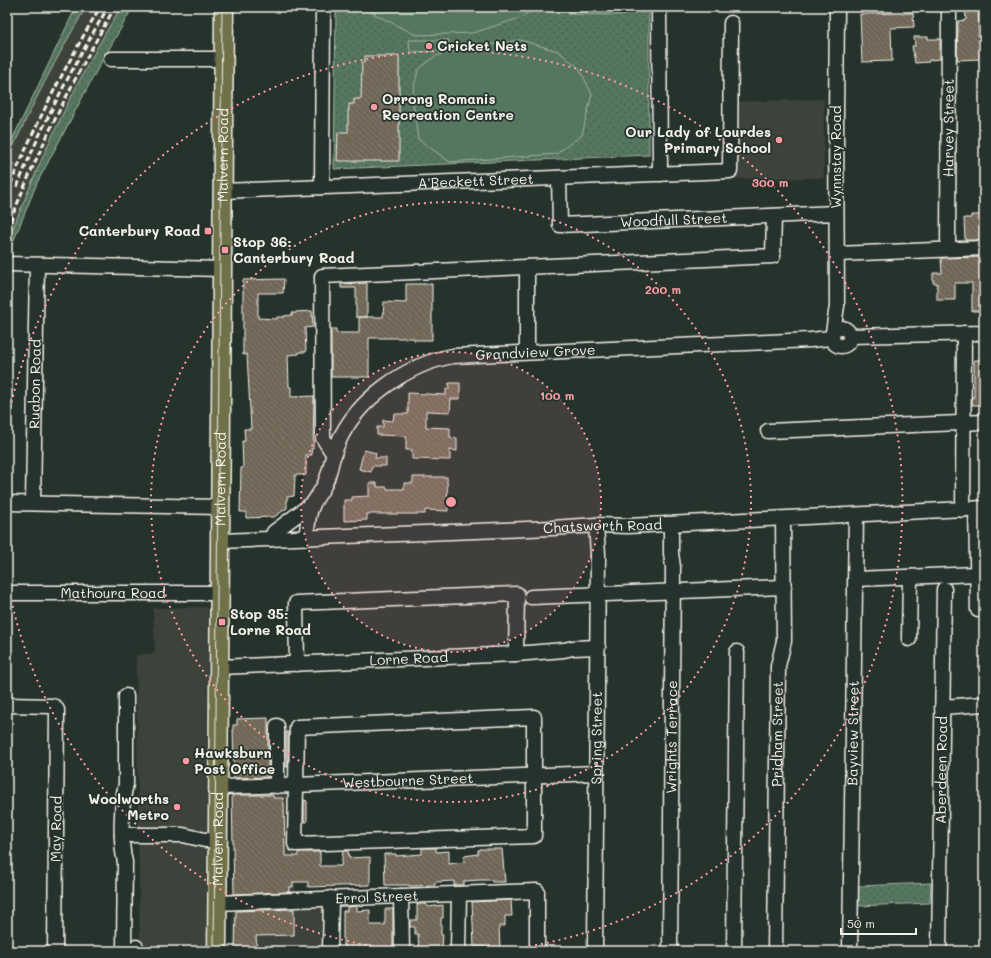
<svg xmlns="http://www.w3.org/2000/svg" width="991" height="958" font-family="Mali,sans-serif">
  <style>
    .built { fill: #3c423a }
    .green { fill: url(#green-dots); stroke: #a4b4a3 }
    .pitch { fill: #55765e; stroke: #a4b4a3 }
    .building { fill: url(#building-back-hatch); stroke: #f4f1e8 }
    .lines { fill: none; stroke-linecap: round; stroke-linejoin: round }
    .minor-casing { stroke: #f4f1e8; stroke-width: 17 }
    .major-casing { stroke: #f4f1e8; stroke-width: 21 }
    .minor { stroke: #26332d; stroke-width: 14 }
    .major { stroke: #6f704a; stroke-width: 18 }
    .tram { stroke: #f4f1e8; stroke-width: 1 }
    .rail { stroke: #f4f1e8; stroke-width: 3; stroke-dasharray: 6 3; stroke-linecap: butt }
    .ring { fill: none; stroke: #ff9aa2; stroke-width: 2; stroke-dasharray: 2 4 }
    .poi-dot { fill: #ff9aa2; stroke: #26332d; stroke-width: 1.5 }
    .labels { text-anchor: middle; stroke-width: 3.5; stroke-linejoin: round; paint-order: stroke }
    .poi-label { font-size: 14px; font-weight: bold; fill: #f4f1e8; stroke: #26332d; text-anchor: start }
    .street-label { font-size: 14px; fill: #f4f1e8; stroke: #26332d }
    .centre { fill: #ff9aa2; stroke: #26332d; stroke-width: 2 }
    .ring-label { font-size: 12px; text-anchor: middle; font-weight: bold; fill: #ff9aa2; stroke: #26332d; stroke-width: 3.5; stroke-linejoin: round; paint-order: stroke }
  </style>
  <defs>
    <pattern id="green-dots" width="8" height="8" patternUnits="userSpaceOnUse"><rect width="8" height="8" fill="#55765e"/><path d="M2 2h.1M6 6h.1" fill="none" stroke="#4e5d51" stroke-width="1.8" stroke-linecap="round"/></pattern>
    <pattern id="building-back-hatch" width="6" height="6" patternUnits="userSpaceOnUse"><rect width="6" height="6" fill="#6f6657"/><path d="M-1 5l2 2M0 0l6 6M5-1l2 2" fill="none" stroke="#847c6f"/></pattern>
  </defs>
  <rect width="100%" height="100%" fill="#26332d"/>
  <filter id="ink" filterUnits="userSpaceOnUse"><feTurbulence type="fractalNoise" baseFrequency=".025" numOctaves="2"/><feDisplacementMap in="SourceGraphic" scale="8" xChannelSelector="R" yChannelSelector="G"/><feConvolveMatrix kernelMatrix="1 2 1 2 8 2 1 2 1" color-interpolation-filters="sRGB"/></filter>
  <g filter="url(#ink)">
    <!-- built -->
    <path class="built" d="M76 7H133L97 70 37 183 7 257V151Z
      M824 99V178L733 179V102Z
      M208 607 206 951H140L136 655 155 653 153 608Z
      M278 735 280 792 294 793 296 906 326 905 325 951H233L234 737Z"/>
    <!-- green -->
    <path class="green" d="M76 7H86C57 57 30 108 7 161V151L9 146Z
      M121 7H133L97 70 37 183 7 257V244C38 162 75 82 121 7Z
      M336 7H649V155L334 169Z
      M931 883 930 903 858 906V886Z"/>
    <!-- pitch -->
    <path class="pitch" d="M369 7H533L523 17 473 33 416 35 374 14Z
      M568 7H625V15L568 14Z
      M409 40H449V51L410 52Z
      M520 40 558 51 579 68 592 94 582 135 556 154 450 162 418 139 412 96 418 70 435 56 471 48Z"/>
    <!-- building -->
    <path class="building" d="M965 7H978L980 59 957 60 958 21 966 20Z
      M913 13 914 27 891 28 892 61 862 62 860 14Z
      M914 37H928V39H940V59L929 60V62L915 63 912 46H915Z
      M365 56H399V161H337L338 132H348V110H349V104H354V99H361L362 62H365Z
      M971 215H984V240H965L964 218H971Z
      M984 257V311H972V283H955V300H937V283H933V273H942L941 258Z
      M284 279 283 293H258V318L277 319V317H284V316L292 315V313H296V312L312 311 313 327 305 328 306 352H299V354L288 355 289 387H291V397L314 396 313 449H311L312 455H306V475H295L294 496 287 497V508L274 517 246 518V512H240L241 468H243L242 441H245L244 429H251L247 354 243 355V280Z
      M367 283V317H356V288H341V284Z
      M406 284H432V340H414V338H369V377H331V329H336V333H359V317H383L384 302 406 303Z
      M974 360H984V405H972V397H974Z
      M449 383H460V399H451L450 412 426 411V427L450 428V437L457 438V451L450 450V460L412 459V450H406V436L377 435V427H383V420L393 421 394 414H408V393L446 395V389H449Z
      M364 450 376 453 375 458H386V466H372L371 472 359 469Z
      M413 477H447L448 511 425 510V514H367V520L344 521V500H352V497L369 496V483H377V487H387V489H404V483H413Z
      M268 718V777L234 778 233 725H237V719Z
      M286 732H288V767H286Z
      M232 795H273V798H283V803H284L285 856H298V852H320V866H341L343 851H348L349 858 370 857V885L308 887V882H293V887H289V892L234 894Z
      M304 800 307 801V822H304Z
      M422 848H436V852L449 851V864L464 862V856L478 854V850H480V849H502L505 882H492V880H480L464 881V885H454V881L435 882V885L416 886H409V885H385L384 854H396V856L422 854Z
      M511 900 512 916H505V926H499L500 948 485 949V947H474L472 902Z
      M417 904H426L429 907 443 905V918H441V935H443L442 949H441V951H419L418 934H415V927H410V920H417Z
      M357 906V911L370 910V925H385V909H393V947H376V951H346L345 945H343V911H347V907Z
      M294 909V935L256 936 257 951H235L236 911Z"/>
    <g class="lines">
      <defs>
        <g id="minor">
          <path d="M659 7 660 174"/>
          <path d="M111 59H224"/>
          <path id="s1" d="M559 178 560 225 836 213"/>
          <path d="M322 187 323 7"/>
          <path id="s2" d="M223 191 730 171 731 23"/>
          <path id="s3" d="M948 249 949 7"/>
          <path d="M837 254 984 248"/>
          <path d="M7 264 222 269"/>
          <circle cx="841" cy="337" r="9"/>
          <path d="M833 332 837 306 836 119 837 7"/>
          <path d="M850 336 984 333"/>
          <path d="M527 352V267"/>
          <path d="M768 431 984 422"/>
          <path d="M334 455 323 438 322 276 773 256 774 216"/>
          <path d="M7 503 220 507"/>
          <path id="s4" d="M33 503 37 265"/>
          <path d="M976 509 978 610"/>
          <path d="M963 510 964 333"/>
          <path id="s5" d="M307 538C307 526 308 513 314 502 318 495 323 489 326 481 331 469 332 455 338 443 356 400 407 364 453 356L768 342 810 340 831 338"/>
          <path d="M271 539 274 532 313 503"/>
          <path id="s6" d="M220 541 552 528 596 525 628 526 984 508"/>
          <path d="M856 579 977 574"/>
          <path id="s7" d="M7 593H220"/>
          <path d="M531 597 784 587"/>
          <path d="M909 639 910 577"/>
          <path d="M297 664 296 603 517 594 516 654"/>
          <path id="s8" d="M219 667 516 654 564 650 573 648 598 647"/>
          <path d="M7 705 52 706 55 707 57 710 55 951"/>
          <path d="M942 707 984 704"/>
          <path d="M534 717V836L295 844 297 727Z"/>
          <path d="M277 786V726"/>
          <path id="s9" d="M218 787 295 785 597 773"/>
          <path d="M122 835H183L205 840H218"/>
          <path d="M401 896 402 951"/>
          <path id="s10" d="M217 903 537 891V950"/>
          <path d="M124 947 125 862C120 844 121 802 126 784V696"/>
          <path d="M136 951V947"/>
          <path d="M330 951 331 898"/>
          <path d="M458 951 459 894"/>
          <path id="s11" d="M595 951 598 554 596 525"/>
          <path id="s12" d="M670 951 673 567 671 553V524"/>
          <path d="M734 951 737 652"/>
          <path id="s13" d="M775 951 778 666 784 641 783 519"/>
          <path id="s14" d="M850 951 856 515"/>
          <path id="s15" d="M939 951 944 589"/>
        </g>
        <g id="major">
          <path id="s16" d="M217 951 224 7"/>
        </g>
      </defs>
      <!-- minor casing -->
      <use href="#minor" class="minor-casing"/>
      <!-- major casing -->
      <use href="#major" class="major-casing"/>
      <!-- minor -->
      <use href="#minor" class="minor"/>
      <!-- major -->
      <use href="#major" class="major"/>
      <!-- tram -->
      <path class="tram" d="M214 951 222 7"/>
      <!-- rail -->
      <path class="rail" d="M7 177 13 162
        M17 187C42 124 74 65 108 7
        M7 193C33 128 65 67 100 7
        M7 230C37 151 73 80 115 7"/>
    </g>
  </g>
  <!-- distance rings -->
  <circle cx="451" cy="502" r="150" fill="#ff9aa2" fill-opacity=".12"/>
  <g class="ring">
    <circle cx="451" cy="502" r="150"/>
    <circle cx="451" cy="502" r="300"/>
    <path d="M408 951A451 451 0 0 1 8 584M8 420A451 451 0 1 1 494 951"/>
  </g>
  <!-- markers -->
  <g class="poi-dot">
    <circle cx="429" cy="46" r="4"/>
    <circle cx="374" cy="107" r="4"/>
    <circle cx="779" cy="140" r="4"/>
    <rect x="204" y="227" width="8" height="8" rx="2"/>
    <rect x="221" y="246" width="8" height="8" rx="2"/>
    <rect x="218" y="618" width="8" height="8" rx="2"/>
    <circle cx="186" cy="761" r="4"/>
    <circle cx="177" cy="807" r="4"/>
  </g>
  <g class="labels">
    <!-- poi labels -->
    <g class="poi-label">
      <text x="437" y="51">Cricket Nets</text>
      <text x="382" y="104">Orrong Romanis<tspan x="382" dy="16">Recreation Centre</tspan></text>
      <text x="771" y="137" text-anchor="end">Our Lady of Lourdes<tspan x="771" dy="16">Primary School</tspan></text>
      <text x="200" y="236" text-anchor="end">Canterbury Road</text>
      <text x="233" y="247">Stop 36:<tspan x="233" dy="16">Canterbury Road</tspan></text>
      <text x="230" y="619">Stop 35:<tspan x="230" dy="16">Lorne Road</tspan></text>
      <text x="194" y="758">Hawksburn<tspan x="194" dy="16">Post Office</tspan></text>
      <text x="169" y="804" text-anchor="end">Woolworths<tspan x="169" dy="16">Metro</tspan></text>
    </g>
    <!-- street labels -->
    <g class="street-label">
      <text dy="5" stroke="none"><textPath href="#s3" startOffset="121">Harvey Street</textPath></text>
      <text dy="5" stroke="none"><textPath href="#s16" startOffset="796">Malvern Road</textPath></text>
      <text transform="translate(836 157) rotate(-90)" y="5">Wynnstay Road</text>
      <text dy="5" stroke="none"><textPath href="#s2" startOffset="253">A'Beckett Street</textPath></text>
      <text dy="5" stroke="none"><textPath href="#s1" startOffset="161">Woodfull Street</textPath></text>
      <text dy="5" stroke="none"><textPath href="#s5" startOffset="333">Grandview Grove</textPath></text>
      <text dy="5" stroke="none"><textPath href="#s4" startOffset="119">Ruabon Road</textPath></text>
      <text dy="5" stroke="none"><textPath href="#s16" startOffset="472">Malvern Road</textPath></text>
      <text dy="5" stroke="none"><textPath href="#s6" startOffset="383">Chatsworth Road</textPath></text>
      <text dy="5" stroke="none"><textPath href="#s7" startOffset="106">Mathoura Road</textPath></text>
      <text dy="5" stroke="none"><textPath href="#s8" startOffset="190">Lorne Road</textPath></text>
      <text dy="5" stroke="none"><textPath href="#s14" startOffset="218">Bayview Street</textPath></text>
      <text dy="5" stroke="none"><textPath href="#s13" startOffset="217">Pridham Street</textPath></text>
      <text dy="5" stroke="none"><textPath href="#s12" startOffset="214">Wrights Terrace</textPath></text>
      <text dy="5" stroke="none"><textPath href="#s11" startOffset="213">Spring Street</textPath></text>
      <text dy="5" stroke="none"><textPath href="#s15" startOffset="181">Aberdeen Road</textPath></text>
      <text dy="5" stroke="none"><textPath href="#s9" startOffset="190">Westbourne Street</textPath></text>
      <text transform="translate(56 829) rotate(-89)" y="5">May Road</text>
      <text dy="5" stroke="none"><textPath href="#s16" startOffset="112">Malvern Road</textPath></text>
      <text dy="5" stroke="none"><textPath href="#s10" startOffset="160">Errol Street</textPath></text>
    </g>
  </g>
  <circle cx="451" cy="502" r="6" class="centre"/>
  <g class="ring-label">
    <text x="770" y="187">300 m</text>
    <text x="663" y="294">200 m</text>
    <text x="557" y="400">100 m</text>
  </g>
  <!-- margin -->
  <rect width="991" height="958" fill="none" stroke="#26332d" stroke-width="24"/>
  <rect x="12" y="12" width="967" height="934" fill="none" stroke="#f4f1e8" stroke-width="1.5" filter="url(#ink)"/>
  <!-- scale -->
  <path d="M841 928v6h75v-6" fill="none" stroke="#f4f1e8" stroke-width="2"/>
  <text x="847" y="928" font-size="12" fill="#f4f1e8" stroke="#26332d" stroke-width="3" paint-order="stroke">50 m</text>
</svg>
